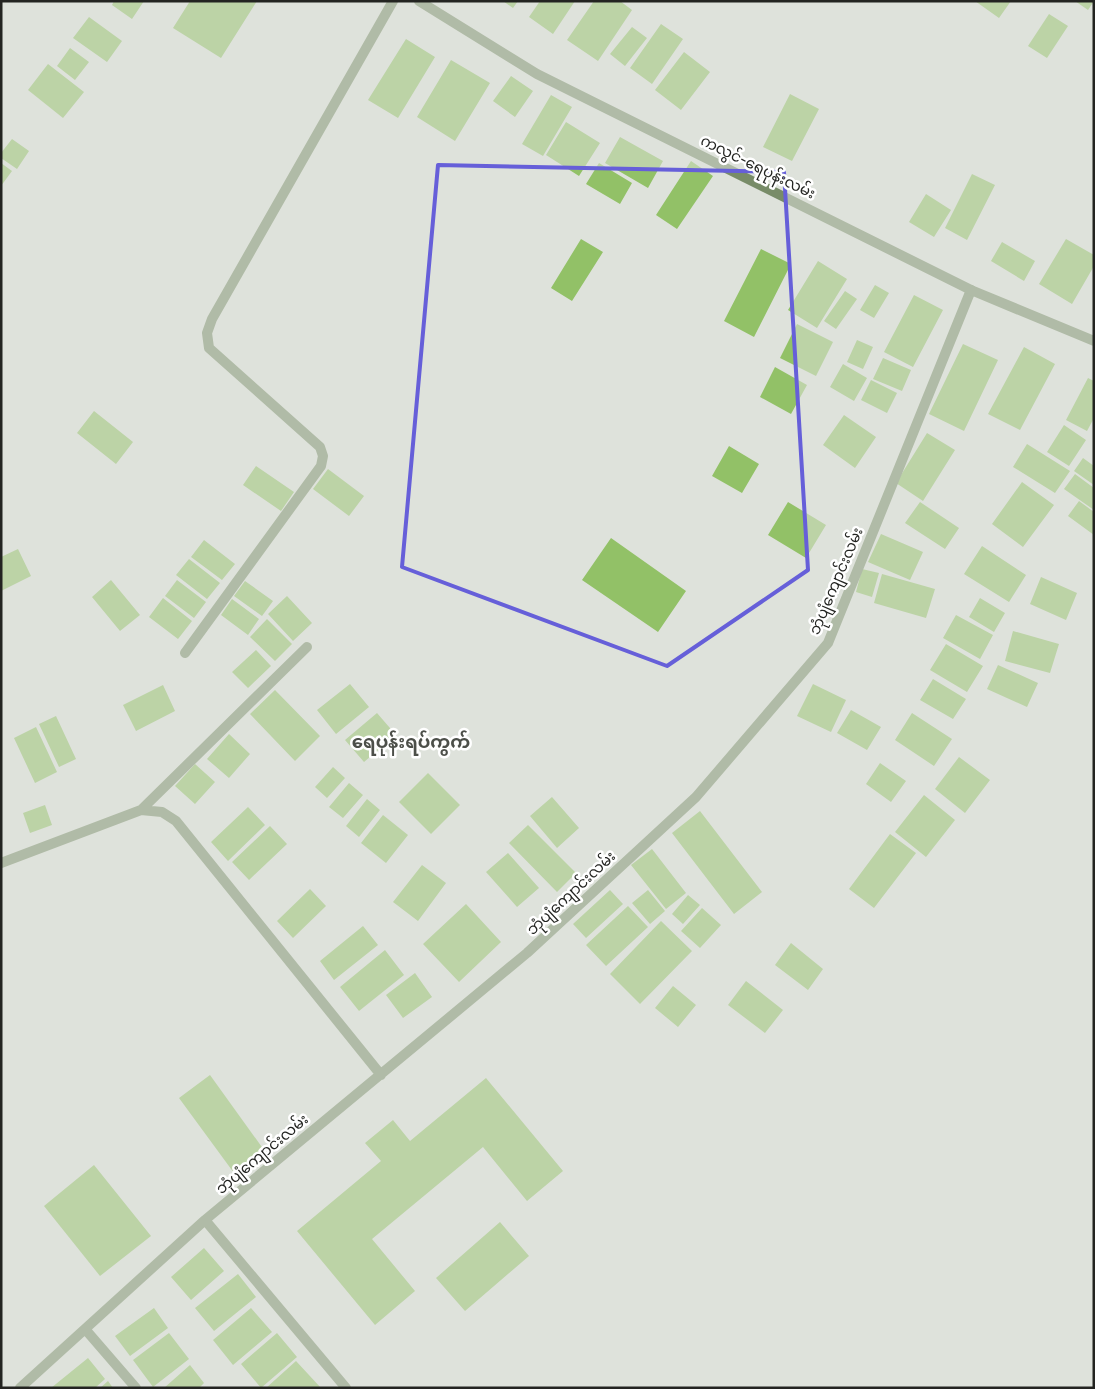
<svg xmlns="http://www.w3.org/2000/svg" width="1095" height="1389" font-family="Cabin,'Noto Sans Myanmar',sans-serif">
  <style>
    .building { fill: #92c167 }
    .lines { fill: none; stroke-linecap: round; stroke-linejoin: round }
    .minor { stroke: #788c68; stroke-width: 10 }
    .tertiary { stroke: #788c68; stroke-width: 10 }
    .marked { fill: none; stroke: #665fd9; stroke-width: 4; stroke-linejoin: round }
    .labels { text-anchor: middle; stroke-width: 5; stroke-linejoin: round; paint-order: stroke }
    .street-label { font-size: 15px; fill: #232421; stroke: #fff }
    .quarter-label { font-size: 18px; font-weight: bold; fill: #4c4f49; stroke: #fff }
  </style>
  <rect width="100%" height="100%" fill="#dee2db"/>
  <!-- building -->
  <path class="building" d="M114 1H144L132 19 112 5Z
    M190 1H257L221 58 173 28Z
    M503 1H518L513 8Z
    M540 1H575L553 34 529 17Z
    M594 1H620L632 10 598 61 567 40Z
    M975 1H1011L999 18Z
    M1075 1H1094L1088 10Z
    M1049 14 1068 26 1047 58 1028 46Z
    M89 17 122 41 107 62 73 38Z
    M661 24 683 39 652 84 630 68Z
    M632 27 647 38 625 66 610 54Z
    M406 39 435 57 398 118 368 100Z
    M70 48 89 62 75 80 57 66Z
    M684 52 710 72 681 110 655 90Z
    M451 60 490 83 455 141 417 117Z
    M48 64 84 92 63 118 28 90Z
    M511 76 533 91 515 117 493 101Z
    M790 94 819 109 792 161 763 147Z
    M551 95 572 107 543 156 522 144Z
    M566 122 600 143 579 176 546 155Z
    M620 137 663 161 648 188 605 163Z
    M12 139 29 151 17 169 1 158V153Z
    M691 161 713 176 677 229 656 215Z
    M1 163 12 171 1 186Z
    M599 163 632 183 620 204 586 184Z
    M972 174 995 185 967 240 945 228Z
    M926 194 951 210 934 237 909 222Z
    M581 239 603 252 572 301 551 288Z
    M1066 239 1094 255V266L1072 304 1039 284Z
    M1002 242 1035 261 1024 281 991 261Z
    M761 249 791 264 754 337 724 321Z
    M818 261 847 279 817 328 788 310Z
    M875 285 889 293 874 318 860 310Z
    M845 291 857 299 836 329 824 321Z
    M914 295 943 310 913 367 884 352Z
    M797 324 833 342 816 376 780 358Z
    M857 340 873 347 863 369 847 362Z
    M963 344 998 360 964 431 929 414Z
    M1024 347 1055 364 1020 430 988 414Z
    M883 358 911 370 902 391 873 379Z
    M843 364 867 378 854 401 830 387Z
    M775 367 807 385 791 414 760 397Z
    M1088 378 1094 381V418L1087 431 1066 420Z
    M871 380 897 393 887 413 861 400Z
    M94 411 133 442 116 464 77 433Z
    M844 415 876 437 855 468 823 445Z
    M1064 425 1086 440 1069 466 1047 452Z
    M927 433 955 450 923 501 896 483Z
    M1027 444 1070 471 1055 493 1013 467Z
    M729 446 759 464 742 493 712 476Z
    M1083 458 1094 466V485L1074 471Z
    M256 466 294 492 281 511 243 485Z
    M328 469 364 496 349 516 313 489Z
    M1075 474 1094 488V510L1064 489Z
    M1022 482 1054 505 1023 547 992 524Z
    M1079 501 1094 512V535L1068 516Z
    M788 502 826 525 806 558 768 535Z
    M920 502 959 528 945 549 905 523Z
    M881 534 923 552 910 580 868 562Z
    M611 538 686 591 658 632 582 580Z
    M204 540 235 564 222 580 191 557Z
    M982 546 1026 575 1009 602 964 574Z
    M18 549 31 576 1 591V557Z
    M189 559 220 583 207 599 176 575Z
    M862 569 879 573 872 597 856 592Z
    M882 574 935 589 926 618 874 603Z
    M1041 577 1077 593 1066 620 1030 604Z
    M111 580 140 615 120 631 92 597Z
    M177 580 206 602 194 618 165 596Z
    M245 581 273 601 262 616 234 596Z
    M287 596 312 623 293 641 268 614Z
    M163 598 192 621 178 639 149 617Z
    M980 598 1005 613 994 632 969 617Z
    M232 599 259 619 248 635 221 615Z
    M956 615 993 635 980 659 943 638Z
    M267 619 292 644 275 661 250 637Z
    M1013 631 1059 644 1050 673 1005 661Z
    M946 644 983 666 967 692 930 670Z
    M256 650 271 666 248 688 232 672Z
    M998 665 1038 683 1027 707 987 689Z
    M933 679 966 699 953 719 920 700Z
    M350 684 369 707 336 734 317 710Z
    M813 684 846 700 831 732 797 716Z
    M163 685 175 711 136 731 123 705Z
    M275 690 320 736 295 761 250 714Z
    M851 710 881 727 867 750 837 733Z
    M377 713 396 735 364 762 345 740Z
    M912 713 952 739 934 766 895 740Z
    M56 716 76 759 59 767 39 724Z
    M36 727 57 772 35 783 14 738Z
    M229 734 250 754 229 778 207 759Z
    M959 757 990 780 965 813 935 789Z
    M880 763 906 781 891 802 866 784Z
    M195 764 215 782 195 804 175 786Z
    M333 767 345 778 327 798 315 787Z
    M428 773 460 805 431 834 399 802Z
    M349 783 363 795 343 818 329 807Z
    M924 795 955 820 926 857 895 832Z
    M552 797 579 828 557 848 530 816Z
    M367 799 380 810 359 837 346 826Z
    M45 805 52 825 30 833 23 813Z
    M248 807 265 825 228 861 211 842Z
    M700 811 762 892 734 914 672 833Z
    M383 815 408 835 386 863 361 843Z
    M528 825 576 873 557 892 509 843Z
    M270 826 287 844 249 880 232 862Z
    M890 834 916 853 874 908 849 889Z
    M652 849 686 893 666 909 631 865Z
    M508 853 539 888 517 907 486 872Z
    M422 865 446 883 418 921 393 902Z
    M310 889 326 906 293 938 277 921Z
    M610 890 623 904 586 938 573 924Z
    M648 890 665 911 650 924 632 903Z
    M688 895 700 905 683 924 672 914Z
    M466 904 501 942 459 982 423 944Z
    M628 906 648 927 606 966 586 945Z
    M702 908 721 925 700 948 681 931Z
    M661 921 692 951 640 1004 610 974Z
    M363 926 378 945 334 980 320 961Z
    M791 943 823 969 808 990 775 965Z
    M385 950 404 975 359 1011 340 987Z
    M415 973 432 997 403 1018 386 995Z
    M746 981 783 1010 765 1033 728 1005Z
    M673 986 696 1005 678 1027 655 1008Z
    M210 1075 264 1150 234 1173 179 1098Z
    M486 1078 563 1171 527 1201 483 1147 372 1239 415 1291 375 1325 297 1231 381 1161 365 1143 393 1120 410 1141Z
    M94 1165 151 1236 100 1276 44 1206Z
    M500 1222 529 1256 465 1311 436 1278Z
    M204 1248 224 1271 191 1300 171 1277Z
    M238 1274 256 1297 214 1331 195 1308Z
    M154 1308 168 1328 130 1356 115 1336Z
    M251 1308 272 1332 233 1365 213 1340Z
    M169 1333 189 1359 153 1387 133 1360Z
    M277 1333 297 1357 261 1388 241 1364Z
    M88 1358 105 1379 95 1388H51Z
    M296 1361 321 1388H266Z
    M190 1365 204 1383 199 1388H164Z
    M108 1381 113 1388H100Z"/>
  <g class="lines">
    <!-- minor -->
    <path class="minor" d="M185 653 321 466 323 456 320 447 209 348 207 333 212 319 393 1
      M141 810 162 812 176 821 381 1075
      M1 863 141 810 307 647
      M205 1220 346 1388
      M85 1329 136 1388
      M20 1388 205 1220 527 953 696 797 828 643 971 290"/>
    <!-- tertiary -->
    <path class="tertiary" d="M419 1 537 74 971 290 1094 341"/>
  </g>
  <!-- marked area -->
  <path d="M0 0H1095V1389H0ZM438 165 784 172 808 570 667 666 402 567Z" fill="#dee2db" fill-opacity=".55" fill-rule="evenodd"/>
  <path class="marked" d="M438 165 784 172 808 570 667 666 402 567Z"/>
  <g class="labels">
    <!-- street labels -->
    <g class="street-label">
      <text transform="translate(758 167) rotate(26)" y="5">ကလွင်-ရေပုန်းလမ်း</text>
      <text transform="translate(836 581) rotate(-67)" y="5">ဘုံပျံကျောင်းလမ်း</text>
      <text transform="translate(571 893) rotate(-43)" y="5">ဘုံပျံကျောင်းလမ်း</text>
      <text transform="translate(262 1154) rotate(-40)" y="5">ဘုံပျံကျောင်းလမ်း</text>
    </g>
    <!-- quarter labels -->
    <g class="quarter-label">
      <text x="411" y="748">ရေပုန်းရပ်ကွက်</text>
    </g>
  </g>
  <!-- border -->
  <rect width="1095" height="1389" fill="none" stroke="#232421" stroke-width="5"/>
</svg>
